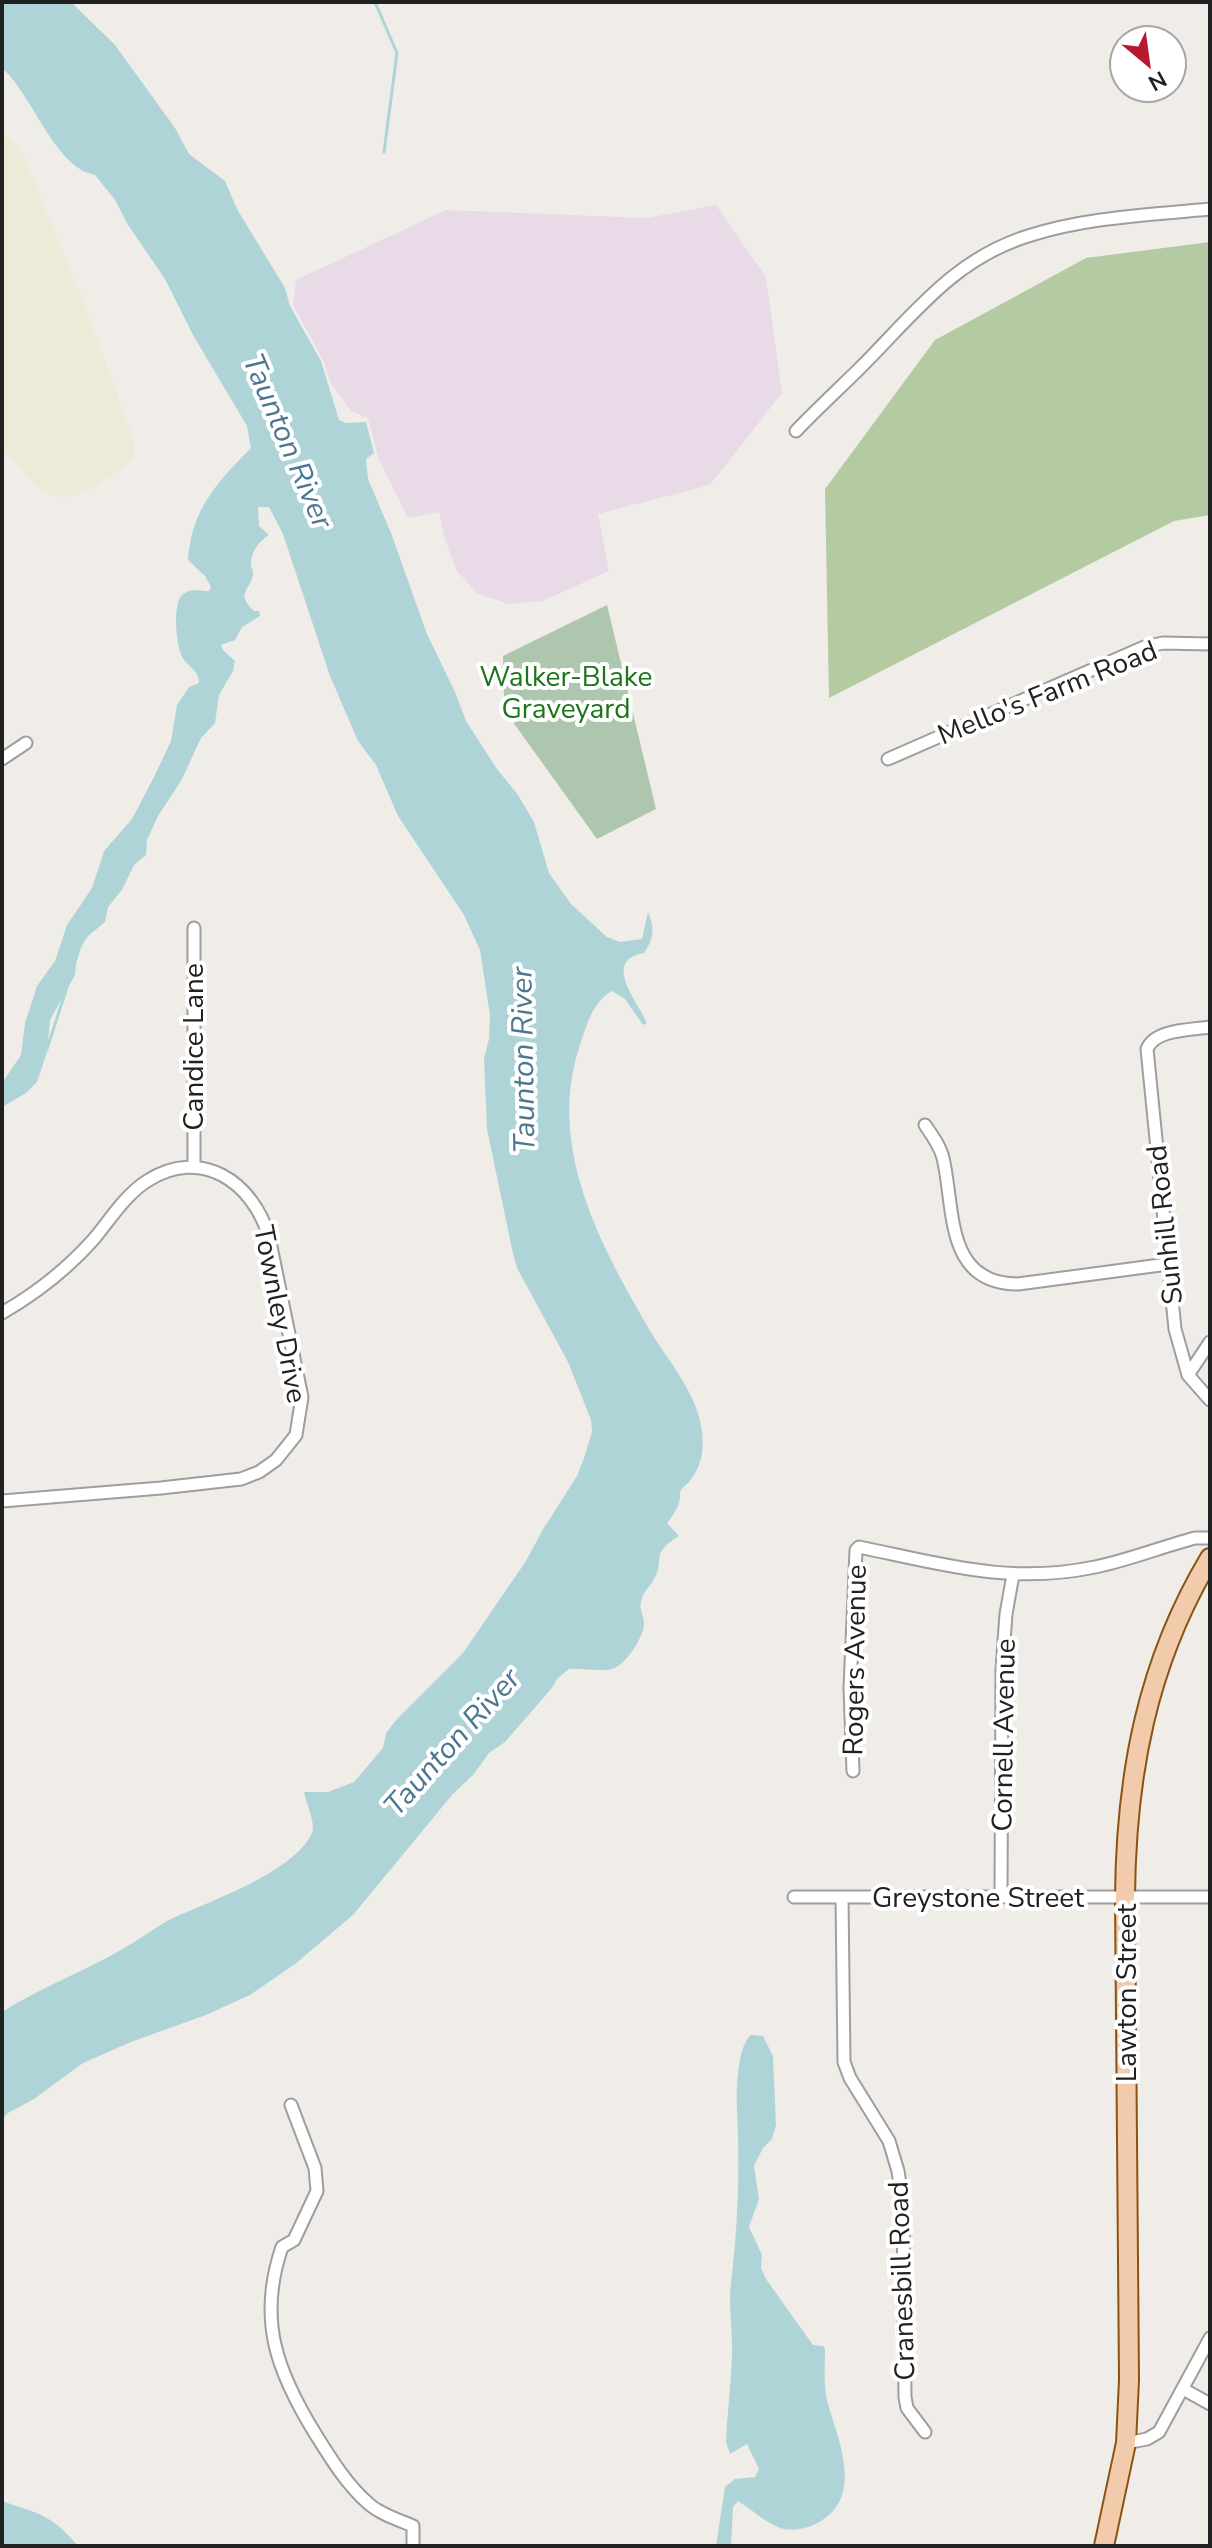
<svg xmlns="http://www.w3.org/2000/svg" width="1212" height="2548" font-family="'Nunito Sans',sans-serif">
  <style>
    .industrial { fill: #e8dbe7 }
    .farmland { fill: #ecebd7 }
    .forest { fill: #b3caa3 }
    .cemetery { fill: #adc6ad }
    .water { fill: #afd4d8 }
    .lines { fill: none; stroke-linecap: round; stroke-linejoin: round }
    .stream { stroke: #afd4d8; stroke-width: 3 }
    .minor-casing { stroke: #9e9e9e; stroke-width: 15 }
    .primary-casing { stroke: #8b5313; stroke-width: 22 }
    .minor { stroke: #fff; stroke-width: 11 }
    .primary { stroke: #f1cbac; stroke-width: 18 }
    .labels { text-anchor: middle; stroke-width: 8; stroke-linejoin: round; paint-order: stroke }
    .park-label { font-size: 28px; fill: #1e741a; stroke: #fff }
    .street-label { font-size: 28px; fill: #212121; stroke: #fff }
    .water-label { font-size: 30px; font-style: italic; fill: #4d7790; stroke: #fff }
  </style>
  <rect width="100%" height="100%" fill="#f0ede9"/>
  <!-- industrial -->
  <path class="industrial" d="M716 205 766 277 782 393 710 485 598 514 609 571 543 601 508 604 477 593 457 571 445 540 439 512 408 518 379 460 368 418 351 411 331 384 324 362 293 305 296 280 446 210 647 218Z"/>
  <!-- farmland -->
  <path class="farmland" d="M2 134 20 147 84 303 134 440 135 456 124 467 90 490 66 498 50 495 38 488 16 463 7 455 2 454Z"/>
  <!-- forest -->
  <path class="forest" d="M1210 242V515L1174 521 829 698 825 489 935 340 1086 258Z"/>
  <!-- cemetery -->
  <path class="cemetery" d="M607 605 656 809 597 839 515 725 504 697 503 656Z"/>
  <!-- water -->
  <path class="water" d="M2 2H71L115 45 175 128 189 154 225 181 237 209 285 288 290 306 321 361 339 420 346 423 366 422 374 453 366 459 368 479 391 533 427 634 455 692 466 721 497 769 518 795 534 822 549 873 571 904 607 937 620 942 642 939 648 912C655 929 654 938 644 953 601 960 638 1002 647 1023L643 1025 625 999 612 991C592 1002 586 1027 579 1048 547 1147 600 1245 649 1329 668 1361 697 1392 702 1431 704 1450 702 1466 689 1482 687 1484 682 1488 681 1490 679 1494 681 1498 679 1502 677 1510 672 1517 667 1523L679 1536C648 1555 667 1558 653 1581 648 1589 643 1591 641 1602 639 1611 645 1617 644 1626 642 1639 625 1666 612 1669 599 1672 582 1668 569 1669L557 1679 552 1688 505 1742 489 1753 473 1775 452 1795 353 1915 295 1964 250 1995 206 2015 131 2042 83 2063 34 2099 8 2113 2 2120V2012C40 1988 82 1972 121 1950 139 1940 155 1927 173 1918 211 1901 294 1872 312 1833 316 1824 306 1803 304 1792H328L354 1782 383 1748 386 1733 397 1719 463 1653 526 1561 542 1531 577 1476 584 1458 592 1432 591 1420 568 1362 517 1268 512 1249 487 1129 484 1058 489 1039 490 1015 480 950 464 915 398 816 376 765 358 741 330 676 283 534 269 507H258L259 526 269 535C259 541 252 551 251 562 250 566 254 571 253 575 250 590 235 594 254 611H259L260 616 242 627 235 640 221 645 223 650 235 661 233 671 219 695 215 723 201 738 181 781 158 816 147 840 146 855 134 865 122 890 108 907 105 922 88 936 77 953 75 975 50 1020 47 1052 37 1082 26 1093 2 1107V1083L21 1055 25 1023 37 986 55 961 67 925 92 888 104 851 132 819 155 775 171 741 177 705 189 687 199 683C199 670 188 667 182 657 176 645 172 602 183 594 191 588 200 591 209 591L211 587 205 576 188 560C191 510 217 482 251 448L247 426 193 335 165 279 128 225 115 200 95 175C54 167 33 95 2 68Z
    M751 2035 763 2036 773 2056 776 2125 772 2139 763 2148 754 2166 759 2199 749 2227 762 2255 761 2268 766 2279 813 2345 823 2346 825 2349C825 2367 823 2388 828 2404 839 2442 863 2495 821 2521 810 2528 793 2532 780 2528 766 2523 751 2509 738 2501L733 2507 731 2546H716L725 2487 735 2479 755 2477 759 2469 747 2444 730 2454 726 2442C727 2414 731 2385 732 2356 733 2332 728 2307 731 2283 738 2225 740 2169 737 2111 736 2093 737 2046 751 2035Z
    M2 2501C39 2514 51 2514 78 2546H2Z"/>
  <g class="lines">
    <!-- stream -->
    <path class="stream" d="M375 2 397 53 384 152
      M75 962 80 946
      M47 1049 68 984"/>
    <defs>
      <path id="minor" d="M796 431C817 409 840 388 862 366 914 314 954 259 1028 236 1087 217 1149 215 1210 209
        M2 759 26 743
        M888 759 1144 647 1163 643 1210 644
        M1210 1027C1191 1030 1155 1029 1147 1049L1175 1329 1188 1375 1210 1400
        M925 1125C932 1135 940 1146 943 1158 955 1208 944 1284 1018 1284L1168 1264
        M194 1166V928
        M2 1313C35 1294 67 1269 93 1240 110 1220 125 1195 147 1181 201 1146 253 1182 269 1237L302 1397 296 1435 276 1460 259 1472 241 1479 161 1488 2 1501
        M1188 1375 1210 1342
        M853 1771 850 1688 856 1550 859 1547C942 1564 1009 1585 1095 1567 1129 1560 1161 1547 1195 1538H1210
        M794 1897H1210
        M842 1897 844 2062 850 2078 889 2141 898 2171 903 2205 905 2397 907 2408 925 2432
        M1001 1897 1002 1669 1006 1614 1013 1575
        M291 2105 315 2168 317 2191 294 2240 282 2247C257 2320 277 2372 316 2435 331 2459 347 2485 369 2504 380 2514 399 2520 413 2526V2546
        M1183 2389 1210 2404
        M1126 2443 1147 2439 1159 2432 1210 2338"/>
      <path id="primary" d="M1104 2546 1126 2443 1129 2380 1125 1897C1126 1775 1147 1663 1210 1558"/>
    </defs>
    <!-- minor casing -->
    <use href="#minor" class="minor-casing"/>
    <!-- primary casing -->
    <use href="#primary" class="primary-casing"/>
    <!-- minor -->
    <use href="#minor" class="minor"/>
    <!-- primary -->
    <use href="#primary" class="primary"/>
  </g>
  <g class="labels">
    <!-- park labels -->
    <g class="park-label">
      <text x="566" y="686">Walker-Blake<tspan x="566" dy="32">Graveyard</tspan></text>
    </g>
    <!-- street labels -->
    <g class="street-label">
      <text transform="translate(1047 692) rotate(-22)" y="10">Mello's Farm Road</text>
      <text transform="translate(193 1047) rotate(-90)" y="10">Candice Lane</text>
      <text transform="translate(1164 1225) rotate(-96)" y="10">Sunhill Road</text>
      <text transform="translate(281 1314) rotate(79)" y="10">Townley Drive</text>
      <text transform="translate(854 1660) rotate(-89)" y="10">Rogers Avenue</text>
      <text transform="translate(1003 1735) rotate(-89)" y="10">Cornell Avenue</text>
      <text x="978" y="1907">Greystone Street</text>
      <text transform="translate(1126 1993) rotate(-90)" y="10">Lawton Street</text>
      <text transform="translate(901 2281) rotate(-92)" y="10">Cranesbill Road</text>
    </g>
    <!-- water labels -->
    <g class="water-label">
      <text transform="translate(288 441) rotate(67)" y="10">Taunton River</text>
      <text transform="translate(523 1060) rotate(-91)" y="10">Taunton River</text>
      <text transform="translate(452 1742) rotate(-48)" y="10">Taunton River</text>
    </g>
  </g>
  <!-- border -->
  <rect width="1212" height="2548" fill="none" stroke="#212121" stroke-width="8"/>
  <!-- north arrow -->
  <g transform="translate(1148 64) rotate(151)"><circle r="38" fill="#ffffff" stroke="#a6a6a6" stroke-width="2"/>
  <path d="M0-6L14 30L0 20L-14 30Z" fill="#b8192e"/>
  <text y="-12" font-size="22" font-weight="bold" text-anchor="middle" fill="#212121">N</text>
  </g>
</svg>
